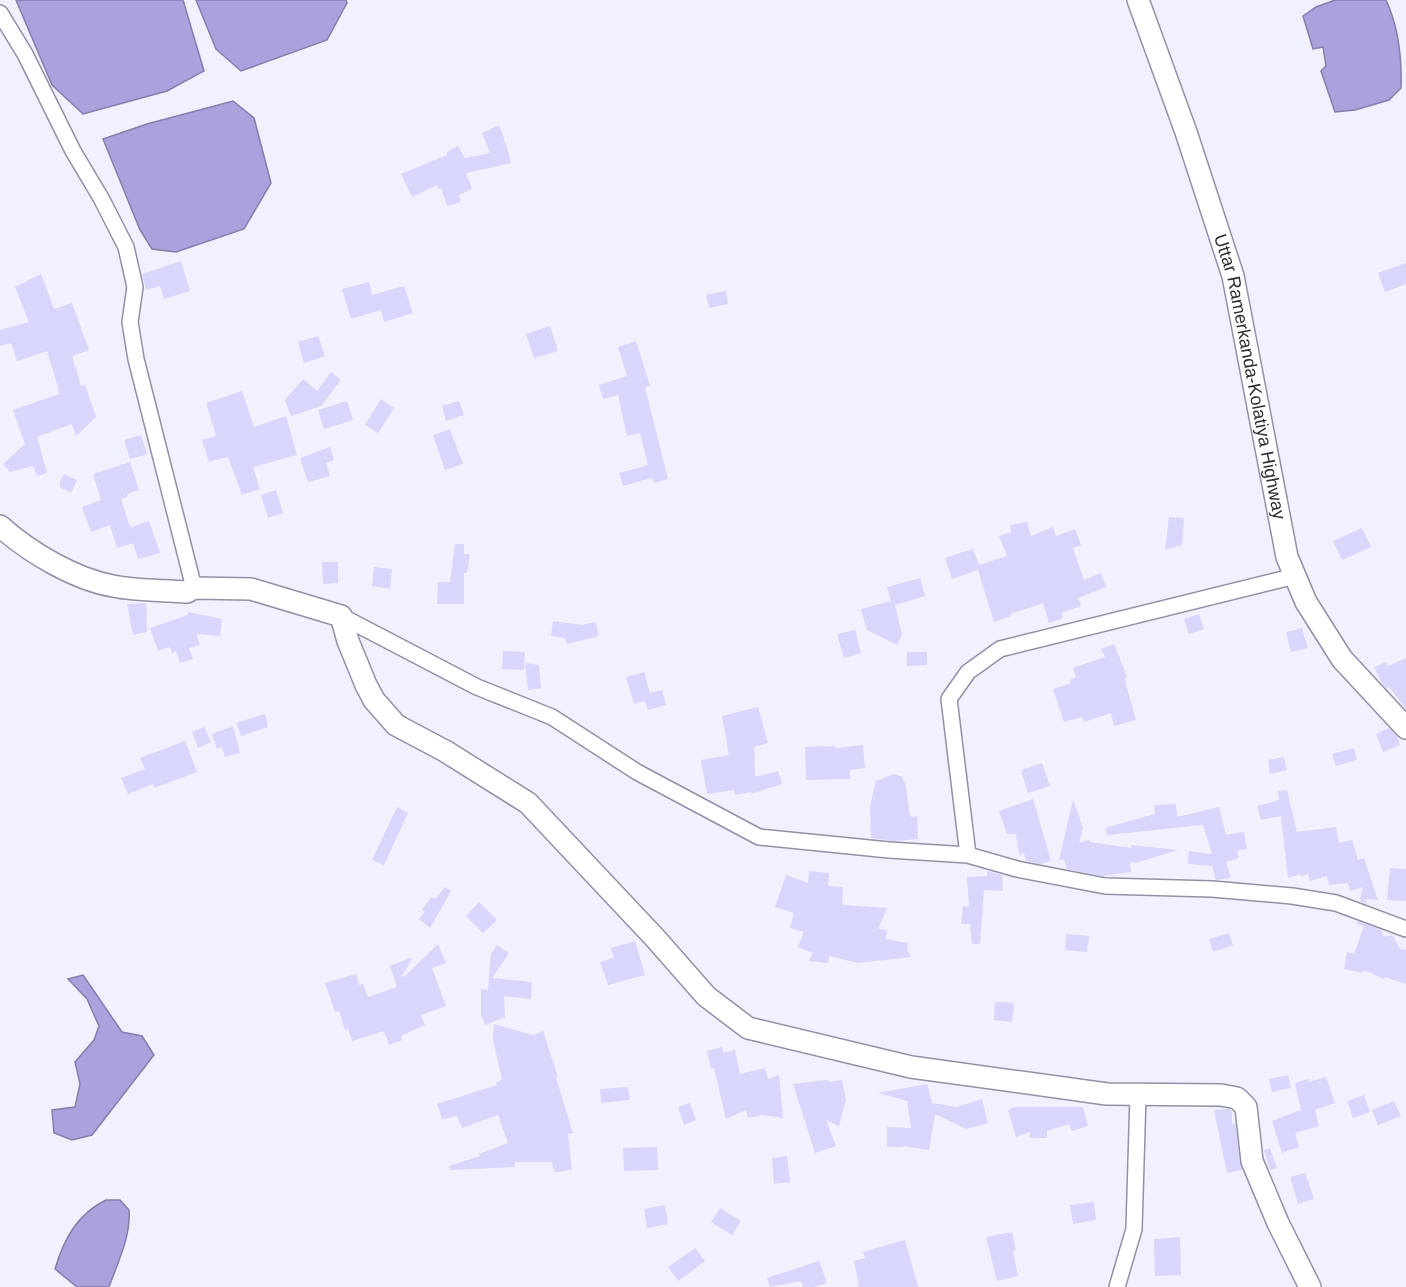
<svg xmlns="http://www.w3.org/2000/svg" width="1406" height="1287" font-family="Arial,sans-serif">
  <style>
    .water { fill: #a9a2dd; stroke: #847fab; stroke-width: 1.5 }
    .building { fill: #d8d6fa }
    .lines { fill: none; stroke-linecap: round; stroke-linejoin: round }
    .street-casing { stroke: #9290a7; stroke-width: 18 }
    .secondary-casing { stroke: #9290a7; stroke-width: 24 }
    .street { stroke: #fff; stroke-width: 15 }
    .secondary { stroke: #fff; stroke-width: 21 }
    .labels { text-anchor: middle; stroke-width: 5; stroke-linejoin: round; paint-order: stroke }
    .street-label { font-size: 18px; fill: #2c2c35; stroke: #fff }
  </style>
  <rect width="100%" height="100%" fill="#f1f0ff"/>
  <!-- water -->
  <path class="water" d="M16 0H183L204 71 167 91 83 114 52 85Z
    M196 0H346L347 3 327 40 241 71 216 49Z
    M1335 0H1386C1399 28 1402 57 1401 88L1389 100 1355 110 1335 112 1321 71 1326 66 1323 47 1313 49 1303 16 1316 7Z
    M233 101 254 118 271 183 244 229 176 252 152 249 140 230 103 139 147 124Z
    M83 975 122 1032 142 1036 154 1055 92 1135 72 1140 54 1133 52 1110 75 1107 80 1084 75 1062 94 1040 99 1026 87 999 68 979Z
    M106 1200H120L129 1210C131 1236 118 1262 109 1287H77L55 1269C64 1239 77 1214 106 1200Z"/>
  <!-- building -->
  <path class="building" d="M499 125 507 148 511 163 466 173 472 189 459 195 461 202 447 206 441 188 438 189 437 185 412 197 401 174 447 155V152L458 146 465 158 490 153 482 133Z
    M181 261 190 291 164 299 160 286 146 290 142 274Z
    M1406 263V284L1385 292 1378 273Z
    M41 274 54 309 72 303 89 350 72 356 81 386 85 385 96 417 76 436 72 424 37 437 47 473 37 476 33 466 10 472 3 464 25 444 13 410 59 394 58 387 47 351 17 361 11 343 0 346V330L29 322 15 287Z
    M369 282 372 295 404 286 413 313 384 322 381 310 351 319 342 289Z
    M726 291 728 304 709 308 706 295Z
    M550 326 558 351 534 358 526 334Z
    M318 336 325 356 304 363 298 342Z
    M636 341 650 386 645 387 668 479 654 483 652 478 623 486 619 473 648 465 640 433 627 436 618 395 603 399 599 385 627 376 618 347Z
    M331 372 341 380 321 406 291 416 285 400 303 379 317 391Z
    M242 391 254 427 286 416 297 455 253 467 260 489 242 495 228 457 209 462 202 440 216 436 206 403Z
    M381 399 394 408 378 433 365 425Z
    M347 401 353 420 324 429 318 410Z
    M459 401 464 415 446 421 442 406Z
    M450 429 463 464 445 470 433 435Z
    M141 435 147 454 130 459 124 440Z
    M330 447 334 460 326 463 330 476 308 482 300 458Z
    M130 462 139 490 127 494V497L121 499 129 524 131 527 149 521 160 553 138 559 133 543 117 548 110 525 91 532 82 507 101 500 93 474Z
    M64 474 77 480 71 493 60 487V482Z
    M276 490 283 513 268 518 261 495Z
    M1169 517 1184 518 1182 545 1165 550Z
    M1027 522 1031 536 1053 527 1056 536 1075 529 1081 545 1073 548 1084 580 1101 573 1106 587 1078 598 1081 606 1061 613 1063 618 1049 623 1043 603 1010 614 1011 616 994 622 978 570 952 579 945 558 973 549 979 565 1007 556 999 536 1011 532 1010 525Z
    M1362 528 1371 547 1342 560 1333 541Z
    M455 544H464V554H470L467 573H464V604H437L438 582H450Z
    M322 562H338V583L323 584Z
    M374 567 392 569 390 589 372 586Z
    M920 578 925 596 895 605 902 635 897 645 867 630 861 609 891 601 887 587Z
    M146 603 147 632 133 635 127 604Z
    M188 612 222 619 220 636 196 634 200 645 189 648 193 659 180 663 176 651 172 653 170 647 158 651 150 628 188 615Z
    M1199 614 1204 629 1189 634 1184 619Z
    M553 621 582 625 595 622 599 636 567 644 565 638 551 636Z
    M1302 628 1308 648 1291 652 1286 632Z
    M855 630 861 653 844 658 837 634Z
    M1114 644 1127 677 1125 678 1126 685 1136 720 1114 726 1111 713 1084 722 1082 717 1064 722 1053 689 1071 683 1070 680 1076 677 1073 668 1105 657 1101 649Z
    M503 651 525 652 524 670 502 669Z
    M907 652H927V665L907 666Z
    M1406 658V709L1389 687 1386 688 1382 683 1374 667 1386 662 1388 666Z
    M525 663 539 665 541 688 528 690Z
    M644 672 650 693 662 690 666 705 648 710 645 701 634 704 626 677Z
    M758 707 768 743 754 747 755 777 778 771 782 784 751 794V792L735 795 734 790 707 794 701 760 729 755 722 716Z
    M265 714 268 727 241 736 236 723Z
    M233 726 240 753 225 757 222 747 217 749 212 734Z
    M204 727 211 742 198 748 192 732Z
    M1389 728 1397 737 1400 745 1383 752 1376 734Z
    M185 741 197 772 154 788 153 784 128 794 121 778 145 769 140 758Z
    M863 745 865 768 850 770V779L806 780 805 747 835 746V748Z
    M1354 748 1357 760 1336 766 1332 754Z
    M1284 757 1287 770 1270 774 1268 760Z
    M1042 763 1050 786 1028 793 1021 770Z
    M894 774 903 777V781H905L910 817 917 816 918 839 893 841 871 838 870 806 876 781Z
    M1287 790 1297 832 1336 827 1339 843 1352 840 1358 860 1364 858 1378 900 1364 899 1367 904 1361 902V899H1360L1363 887 1350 891 1348 883 1329 885 1327 876 1310 881 1308 874 1301 876 1300 874 1288 878 1281 816 1261 820 1257 806 1279 800 1278 791Z
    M1033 799 1051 861 1040 864 1026 861 1024 853 1019 855 1016 834H1007L999 811Z
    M1073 800 1083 828 1079 843 1089 840 1090 842 1132 848 1131 845 1178 850 1136 863 1130 862 1131 872 1102 876 1067 869 1064 859 1059 860Z
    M1176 804 1177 817 1219 807 1226 835 1244 832 1247 849 1237 851 1239 858 1226 862 1231 878 1216 880 1212 866 1188 864 1189 851 1212 854 1203 825 1107 835 1105 828 1155 814 1154 805Z
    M397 807 408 813 384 865 372 860Z
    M1390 868 1406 869V901L1387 900Z
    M809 871 829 873 828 886 843 887 842 905 887 908 878 929 887 930 886 939 908 943 907 949 911 957 858 963 829 956 828 963 809 961 813 953 798 947 804 932 790 928 794 913 775 907 786 875 808 883Z
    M987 871 1002 875 1003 891 984 890 980 944H972L970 924H961L963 906 969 907 967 877 987 876Z
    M445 887 451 891 430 928 419 919 425 912 422 910 431 897 435 899Z
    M479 902 497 920 483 933 466 916Z
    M1358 921 1381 930 1384 937 1393 935 1399 948 1406 950V984L1385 977 1384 979 1364 970 1363 973 1344 969 1347 952 1354 954 1364 926 1357 924Z
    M1229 933 1233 945 1213 952 1209 939Z
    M1066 934 1089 936 1087 952 1065 950Z
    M635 941 645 975 608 985 600 962 614 958 611 948Z
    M438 944 446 963 432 968 446 1006 421 1015 425 1025 401 1036 402 1040 389 1045 384 1031 352 1041 348 1029 345 1030 339 1011 335 1012 325 983 356 974 359 985 363 984 368 997 397 987 390 966 413 957 402 976 404 977Z
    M497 945 509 953 492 978 532 982 531 999 504 996 505 1017 485 1025 481 1015V989L488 990 491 954Z
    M995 1002 1014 1003 1012 1022 994 1020Z
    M494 1024 533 1035 543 1031 558 1077 556 1078 573 1133 568 1134 572 1170 554 1172 552 1162H515V1167L450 1170 449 1166 480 1156 479 1154 508 1143 498 1115 462 1128 457 1116 442 1119 437 1104 497 1085 496 1082 502 1080 493 1039Z
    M722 1047 723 1053 735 1050 740 1074 765 1068 768 1079 779 1075 783 1118 762 1115 748 1118 746 1110 726 1119 714 1068 711 1069 707 1051Z
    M1288 1075 1291 1088 1272 1092 1269 1079Z
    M1326 1077 1335 1103 1315 1110 1319 1126 1295 1133 1299 1147 1282 1153 1272 1121 1301 1110 1295 1083 1308 1079 1309 1082Z
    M828 1080 829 1082 842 1080 846 1100 839 1126 826 1120 836 1146 815 1153 793 1084Z
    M927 1084 932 1103 957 1107 982 1099 988 1123 966 1129 935 1114 929 1150 903 1146V1147H887V1127L911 1128 907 1101 878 1093Z
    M628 1087 630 1100 601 1103 600 1089Z
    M1364 1095 1370 1112 1353 1118 1347 1101Z
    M1394 1101 1401 1116 1378 1125 1372 1110Z
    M690 1103 696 1120 684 1125 678 1107Z
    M1015 1107H1083L1088 1126 1072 1131 1069 1124 1047 1131V1138H1030V1132L1016 1137 1008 1110Z
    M1229 1109 1232 1111V1124L1235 1123 1242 1170 1227 1173 1214 1110Z
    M657 1147 658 1170 624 1171 623 1148Z
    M1270 1148 1277 1168 1270 1170 1264 1150Z
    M787 1156 790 1182 774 1184 772 1158Z
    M1305 1173 1314 1199 1298 1204 1290 1177Z
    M1094 1202 1096 1220 1073 1224 1070 1205Z
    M665 1205 668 1224 647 1228 644 1209Z
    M720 1208 741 1221 732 1235 711 1222Z
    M1012 1232 1016 1250 1013 1251 1018 1276 997 1281 986 1237Z
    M1180 1237 1181 1275 1155 1276 1154 1239Z
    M905 1240 918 1287H859L854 1261 865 1258 863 1252Z
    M695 1248 705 1261 678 1281 668 1267Z
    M819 1261 827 1283 814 1287H803L801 1281 770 1287 767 1278Z"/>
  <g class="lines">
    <defs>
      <path id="street" d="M0 13 25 54 73 151 101 198 126 247 135 287 130 322 136 359 194 588
        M341 616 477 687 552 717 637 772 759 837 889 850 968 855 1017 869 1105 886 1212 889 1292 896 1336 903 1406 929
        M968 855 949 699 968 672 1000 649 1295 576
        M1117 1287 1134 1229 1138 1095"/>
      <g id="secondary">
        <path id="s1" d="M1138 0 1186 132 1233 276 1287 557 1306 602 1342 659 1406 728"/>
        <path d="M0 526C29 552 74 579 113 586 137 591 163 590 187 592L194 588 251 589 341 616 348 641 366 685 374 700 396 725 445 751 528 803 656 939 706 996 748 1028 911 1067 1107 1094 1221 1095 1237 1098 1246 1107 1252 1161 1278 1223 1310 1287"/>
      </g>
    </defs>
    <!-- street casing -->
    <use href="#street" class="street-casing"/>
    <!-- secondary casing -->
    <use href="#secondary" class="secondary-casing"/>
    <!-- street -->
    <use href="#street" class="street"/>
    <!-- secondary -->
    <use href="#secondary" class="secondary"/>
  </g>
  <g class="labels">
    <!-- street labels -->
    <g class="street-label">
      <text dy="6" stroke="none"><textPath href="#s1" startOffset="394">Uttar Ramerkanda-Kolatiya Highway</textPath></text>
    </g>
  </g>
</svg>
